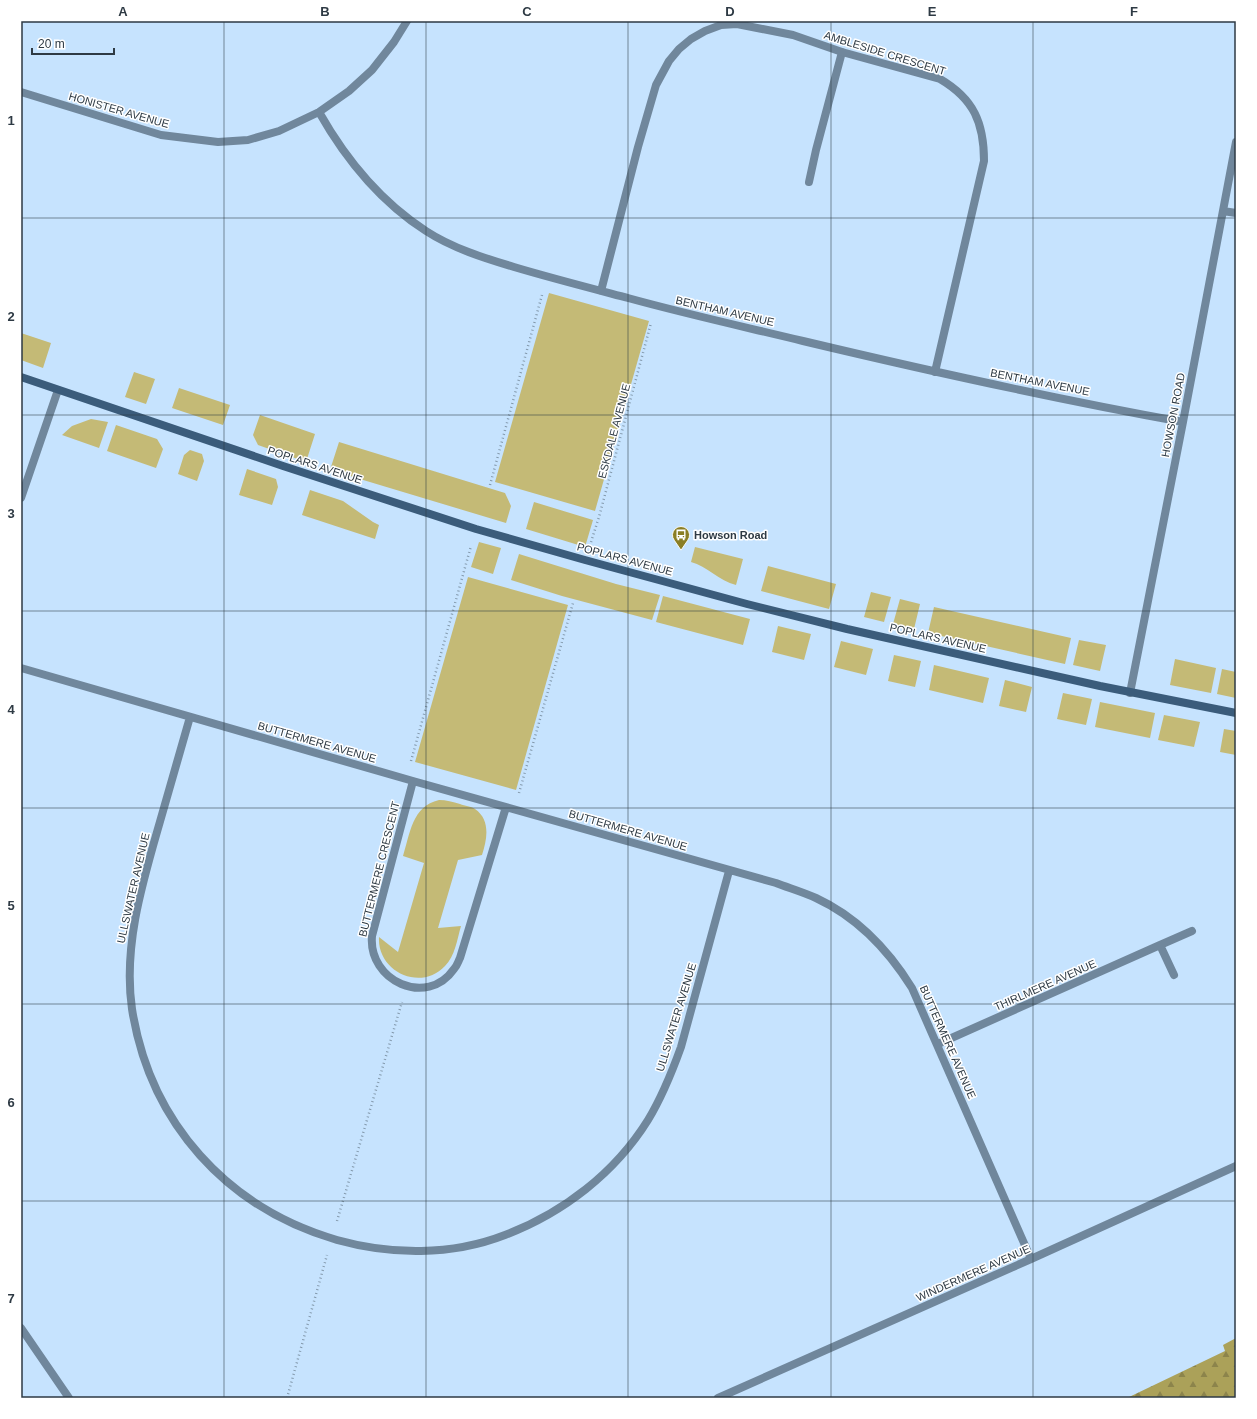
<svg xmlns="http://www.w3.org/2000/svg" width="1257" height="1419" font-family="Arial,sans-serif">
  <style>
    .grass { fill: #c4ba76 }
    .forest { fill: url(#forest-firs) }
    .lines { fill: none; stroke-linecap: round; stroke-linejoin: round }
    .path { stroke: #849aad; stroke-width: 2.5; stroke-dasharray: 1 3; stroke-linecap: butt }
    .lane { stroke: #70879c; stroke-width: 8 }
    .street { stroke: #70879c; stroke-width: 8 }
    .secondary { stroke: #3b5c7b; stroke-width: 8 }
    .grid { fill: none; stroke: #2e3a44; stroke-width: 1; stroke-opacity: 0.55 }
    .labels { text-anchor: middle; stroke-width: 3; stroke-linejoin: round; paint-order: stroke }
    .street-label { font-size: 11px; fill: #2e3a44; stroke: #fff }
    .poi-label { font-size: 11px; font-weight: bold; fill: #2e3a44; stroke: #fff; text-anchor: start }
    .neatline { fill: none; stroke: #2e3a44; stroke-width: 1.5 }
    .grid-label { font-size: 13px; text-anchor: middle; font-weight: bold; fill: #2e3a44 }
  </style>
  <defs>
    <pattern id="forest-firs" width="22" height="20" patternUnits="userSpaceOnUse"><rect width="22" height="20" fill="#aba159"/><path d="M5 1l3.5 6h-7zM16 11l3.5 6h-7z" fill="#8c844b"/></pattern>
  </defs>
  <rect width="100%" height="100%" fill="#c6e3fe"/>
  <!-- grass -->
  <path class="grass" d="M549 293 649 321 595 511 495 482Z
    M21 333 51 343 43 368 21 360Z
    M134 372 155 379 146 404 125 397Z
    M179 388 230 405 223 425 172 408Z
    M260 415 315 434 306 462 258 445 253 435Z
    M91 419 108 422 99 448 62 435 72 426Z
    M116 425 157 439 163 449 156 468 107 451Z
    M339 442 505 493 511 506 506 523 330 470Z
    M190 450 202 454 204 461 197 481 178 474 184 455Z
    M247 469 276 479 278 487 272 505 239 495Z
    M310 490 343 501 373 522 379 525 375 539 302 515Z
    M534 502 593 520 585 547 526 529Z
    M479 542 501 548 493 574 471 567Z
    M695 547 743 559 736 585C719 581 707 566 691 562Z
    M519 554 616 584 660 595 652 620 562 596 511 580Z
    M768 566 836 584 829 609 761 591Z
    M468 577 568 605 516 790 415 762Z
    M871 592 891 597 884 622 864 617Z
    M663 596 750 619 743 645 656 622Z
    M900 599 920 604 914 629 893 624Z
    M934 607 1071 638 1065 664 928 633Z
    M778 626 811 634 804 660 772 652Z
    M1079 640 1106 645 1100 671 1073 665Z
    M841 641 873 649 866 675 834 667Z
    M894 655 921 661 915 687 888 681Z
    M1175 659 1216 668 1211 693 1170 685Z
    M934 665 989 678 983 703 929 690Z
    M1222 669 1236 672V698L1217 694Z
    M1005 680 1032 687 1026 712 999 706Z
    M1063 693 1092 699 1086 725 1057 719Z
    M1100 702 1155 713 1150 738 1095 727Z
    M1164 715 1200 722 1194 747 1158 740Z
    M1224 729 1236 731V755L1220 752Z
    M439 800C446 800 453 802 460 804 465 806 471 806 475 809 491 820 487 840 482 855L458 860 438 928 461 926C457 940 455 956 445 966 421 992 377 972 379 937L398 952 424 863 403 856C410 834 412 806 439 800Z"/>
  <!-- forest -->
  <path class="forest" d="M1236 1338V1398H1127L1225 1351 1223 1345Z"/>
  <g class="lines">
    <!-- path -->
    <path class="path" d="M490 485 542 295
      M591 542 599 517 651 323
      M411 761 471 546
      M519 793 573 603
      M337 1221 402 1002
      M287 1398 327 1255"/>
    <!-- lane -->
    <path class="lane" d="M809 182 816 150 842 52"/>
    <!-- street -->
    <path class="street" d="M21 92 161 135 218 142 248 140 279 131 319 112 349 91 372 70 394 42 407 21
      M319 112C345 158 381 202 426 231 452 248 484 258 514 267 551 278 590 288 628 298 686 314 745 327 803 341 929 371 1056 399 1183 422
      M1223 211 1236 213
      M601 291 638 147 656 85 669 61 679 49 691 39 705 31 721 25 737 24 793 35 842 52 940 79C974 99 984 123 984 161L935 372
      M21 498 58 390
      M21 668 413 781 776 883C789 888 803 892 816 898 857 917 889 951 912 988L1031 1259
      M1130 693 1183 422 1236 142
      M190 717C180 753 169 789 159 825 142 884 123 947 132 1009 150 1123 227 1208 337 1240 391 1255 451 1256 505 1235 563 1213 615 1173 648 1120 662 1097 672 1072 681 1047L729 871
      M413 781 372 936C368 981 427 1008 454 969 457 966 458 962 460 958L506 807
      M1174 975 1160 945 1192 931
      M938 1044 1160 945
      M21 1328 69 1398
      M718 1398 1031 1259 1236 1166"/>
    <!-- secondary -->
    <path class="secondary" d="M21 377 283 466 476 529 585 560 747 604 847 629 1100 686 1236 713"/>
  </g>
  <!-- grid -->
  <path class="grid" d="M224 21V1398M426 21V1398M628 21V1398M831 21V1398M1033 21V1398M21 218H1236M21 415H1236M21 611H1236M21 808H1236M21 1004H1236M21 1201H1236"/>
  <!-- icons -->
  <defs>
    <symbol id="bus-pin" viewBox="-11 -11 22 30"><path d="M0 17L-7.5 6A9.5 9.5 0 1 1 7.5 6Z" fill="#8a7e24" stroke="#fff"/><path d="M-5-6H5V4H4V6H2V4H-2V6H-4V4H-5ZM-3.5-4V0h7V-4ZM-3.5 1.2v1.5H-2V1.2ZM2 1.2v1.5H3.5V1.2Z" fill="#fff"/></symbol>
  </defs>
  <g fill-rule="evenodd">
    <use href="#bus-pin" x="671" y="525" width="20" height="27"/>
  </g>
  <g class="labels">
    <!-- street labels -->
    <g class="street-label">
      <text transform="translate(885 53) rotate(17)" y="4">AMBLESIDE CRESCENT</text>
      <text transform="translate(119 110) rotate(16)" y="4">HONISTER AVENUE</text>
      <text transform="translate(725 311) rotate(13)" y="4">BENTHAM AVENUE</text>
      <text transform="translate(1040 382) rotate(11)" y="4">BENTHAM AVENUE</text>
      <text transform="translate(1173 415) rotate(-79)" y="4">HOWSON ROAD</text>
      <text transform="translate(614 431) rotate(-75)" y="4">ESKDALE AVENUE</text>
      <text transform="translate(315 465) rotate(18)" y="4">POPLARS AVENUE</text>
      <text transform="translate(625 559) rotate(15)" y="4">POPLARS AVENUE</text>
      <text transform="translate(938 638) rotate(13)" y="4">POPLARS AVENUE</text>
      <text transform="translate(317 742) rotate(16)" y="4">BUTTERMERE AVENUE</text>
      <text transform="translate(628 830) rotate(16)" y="4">BUTTERMERE AVENUE</text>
      <text transform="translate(379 869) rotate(-76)" y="4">BUTTERMERE CRESCENT</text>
      <text transform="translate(133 888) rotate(-77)" y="4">ULLSWATER AVENUE</text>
      <text transform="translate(1045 985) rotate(-24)" y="4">THIRLMERE AVENUE</text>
      <text transform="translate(676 1017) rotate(-73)" y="4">ULLSWATER AVENUE</text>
      <text transform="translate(948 1042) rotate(66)" y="4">BUTTERMERE AVENUE</text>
      <text transform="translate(973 1273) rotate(-24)" y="4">WINDERMERE AVENUE</text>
    </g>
    <!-- poi labels -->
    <g class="poi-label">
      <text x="694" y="539">Howson Road</text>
    </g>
  </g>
  <!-- border -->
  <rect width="1257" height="1419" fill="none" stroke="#ffffff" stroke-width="44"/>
  <!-- scale -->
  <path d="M32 48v6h82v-6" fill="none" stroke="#2e3a44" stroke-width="2"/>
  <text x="38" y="48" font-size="12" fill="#2e3a44" stroke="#ffffff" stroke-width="3" paint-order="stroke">20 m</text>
  <rect x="22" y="22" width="1213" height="1375" class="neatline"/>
  <g class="grid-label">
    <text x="123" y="16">A</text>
    <text x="325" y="16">B</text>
    <text x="527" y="16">C</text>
    <text x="730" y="16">D</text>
    <text x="932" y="16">E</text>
    <text x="1134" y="16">F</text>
    <text x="11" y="125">1</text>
    <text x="11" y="321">2</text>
    <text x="11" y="518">3</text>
    <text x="11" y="714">4</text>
    <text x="11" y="910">5</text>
    <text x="11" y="1107">6</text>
    <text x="11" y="1303">7</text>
  </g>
</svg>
